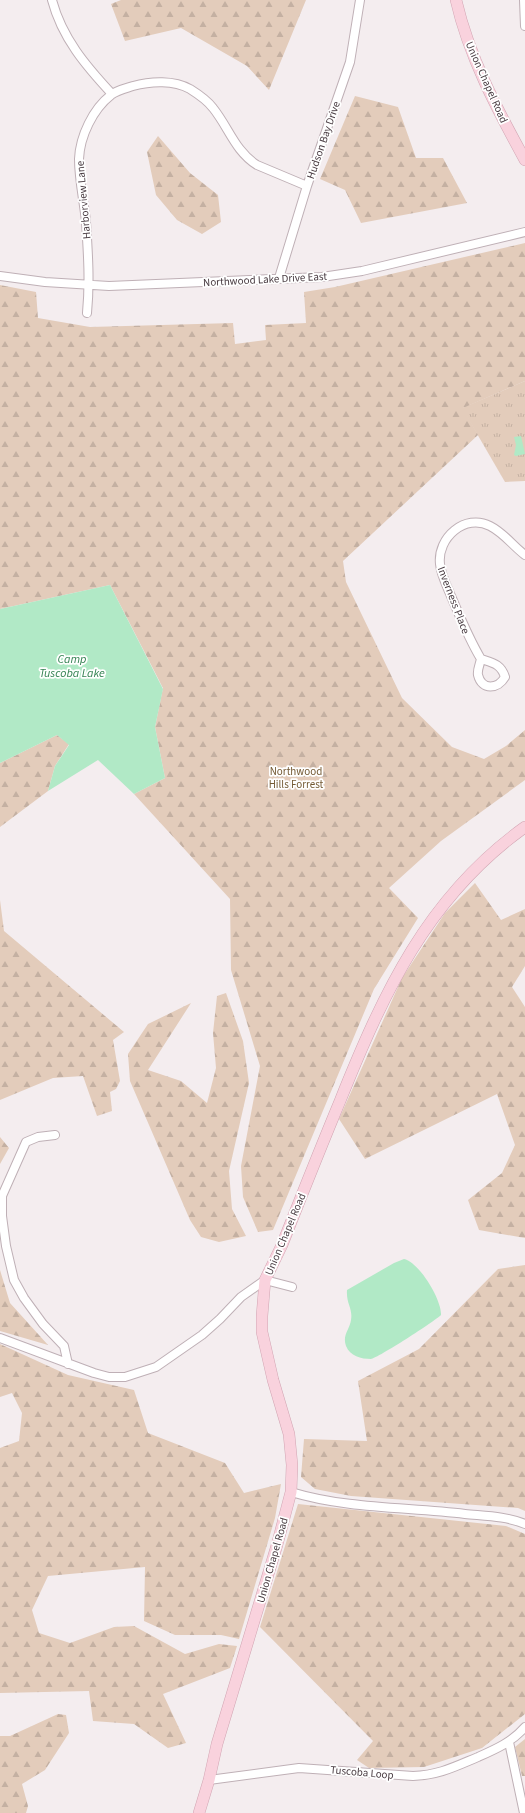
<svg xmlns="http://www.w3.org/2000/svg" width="525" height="1813" font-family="'Source Sans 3',sans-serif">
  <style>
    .grass { fill: url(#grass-tufts) }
    .forest { fill: url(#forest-firs) }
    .water { fill: #b1e9c6 }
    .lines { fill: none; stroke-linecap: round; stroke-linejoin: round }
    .street-casing { stroke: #bfb0b6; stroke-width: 10 }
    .secondary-casing { stroke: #d1a4b2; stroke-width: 12 }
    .street { stroke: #fff; stroke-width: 8 }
    .secondary { stroke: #f9d2dd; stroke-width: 11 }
    .labels { text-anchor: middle; stroke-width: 3.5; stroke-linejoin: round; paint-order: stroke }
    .street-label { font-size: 11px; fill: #483b41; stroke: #fff }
    .park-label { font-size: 11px; fill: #745a34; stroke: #fff }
    .water-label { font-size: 12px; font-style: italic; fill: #348252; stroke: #fff }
  </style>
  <defs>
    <pattern id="grass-tufts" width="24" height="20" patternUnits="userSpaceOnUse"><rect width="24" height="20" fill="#e3ccbb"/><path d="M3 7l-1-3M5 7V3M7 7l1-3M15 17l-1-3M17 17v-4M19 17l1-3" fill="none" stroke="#c4b0a2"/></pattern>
    <pattern id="forest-firs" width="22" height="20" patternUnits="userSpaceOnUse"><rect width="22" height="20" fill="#e3ccbb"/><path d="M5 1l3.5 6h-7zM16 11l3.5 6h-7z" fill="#c4b0a2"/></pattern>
  </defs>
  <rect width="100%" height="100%" fill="#f4edef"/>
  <!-- grass -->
  <path class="grass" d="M525 381V481L505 482 462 408Z"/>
  <!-- forest -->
  <path class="forest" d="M121 0H306L269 90 247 66 181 28 125 41 111 4Z
    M355 96 398 107 416 158H443L467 203 361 223 345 190 320 179Z
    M158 136 190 173 218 195 221 222 202 234 177 220 156 195 147 152Z
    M525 243V381L463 408 478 435 343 561 346 582 402 698 452 747 484 759 506 746 525 730V780L441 841 389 888 418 918 374 989 273 1230 258 1232 243 1197 241 1166 260 1066 231 970 230 899 134 794 165 778 155 727 163 688 110 585 0 609V285L36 292 38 318 90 327 233 323 235 344 266 340 265 325 306 323 304 292 335 287Z
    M57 735 69 744 55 766 48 791 0 827V763Z
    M475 883 501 920 525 909V966L512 987 525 1007V1238L479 1230 468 1200 502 1173 515 1145 497 1094 365 1159 339 1119 402 978 445 913Z
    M0 900 4 931 124 1032 113 1040 120 1081 116 1089 110 1092 112 1111 97 1116 83 1076 53 1078 0 1100Z
    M226 993 243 1041 249 1083 229 1171 232 1209 246 1236 219 1242 201 1237 190 1220 130 1081 128 1054 148 1024 191 1003 148 1070 181 1081 207 1103 216 1068 213 1033 217 996Z
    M0 1137 9 1148 0 1164Z
    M525 1265V1511L518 1508 351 1496 315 1489 301 1477 304 1439 367 1441 358 1381 419 1349 498 1269Z
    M0 1270 10 1303 48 1345 0 1331Z
    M0 1344 68 1375 134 1390 148 1433 225 1463 244 1493 281 1484 275 1518 239 1639 221 1635H175L144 1621 145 1567 48 1576 32 1610 39 1633 70 1643 114 1627 134 1626 185 1654 219 1644 237 1646 230 1668 163 1694 186 1743 168 1748 134 1724 93 1721 89 1691 0 1693V1448L19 1441 22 1413 12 1393 0 1397Z
    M298 1504 506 1526 525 1534V1714L482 1748 424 1767 369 1768 357 1760 373 1741 260 1627Z
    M58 1714 66 1715 69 1733 45 1770 22 1784 28 1806 26 1813H0V1736H10Z
    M525 1739V1776H522L515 1747Z"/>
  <!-- water -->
  <path class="water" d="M521 436 525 454 516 456 514 455 516 445 514 437Z
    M110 585 163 689 155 727 165 778 134 794 98 760 48 791 55 766 69 745 57 735 0 763V609Z
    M404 1259C419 1262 442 1300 441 1315 435 1321 378 1358 371 1359 361 1359 350 1356 346 1346 342 1335 350 1329 351 1320 353 1308 346 1304 347 1290L394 1263Z"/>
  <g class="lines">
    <defs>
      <path id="street" d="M52 0C62 38 86 66 112 94
        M524 0 525 26
        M0 276 45 282 109 286 322 277 362 271 525 232
        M279 278 307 186 350 62 360 0
        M87 313C90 282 88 253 86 222 84 201 79 180 79 159 80 136 93 109 111 95 117 90 127 88 133 86 151 81 174 80 190 89 198 94 207 100 213 108 229 128 235 151 257 165L307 186
        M481 659C469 639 460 617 451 596 447 586 441 575 440 564 437 538 465 513 490 526 504 533 513 546 525 555
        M481 659C493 663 501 664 505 677 498 689 482 691 478 675 477 670 480 664 481 659Z
        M55 1135 38 1137 26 1142 2 1196V1216L6 1246 14 1280 24 1298 43 1324 64 1346 68 1364
        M0 1338 94 1373 109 1377H125L156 1367 202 1335 220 1319 241 1297 265 1280 292 1287
        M291 1492C347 1509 407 1507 465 1514 485 1516 506 1516 525 1524
        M509 1742 524 1813
        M209 1780 299 1768 413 1776C439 1775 454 1767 478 1757 496 1749 512 1742 525 1727"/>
      <path id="secondary" d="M456 0C469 57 497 109 525 160
        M199 1813 209 1780 217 1744 277 1545 291 1492 292 1465 289 1434 273 1380 262 1332V1316L265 1280 282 1245C301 1197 320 1149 340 1101 383 994 427 897 525 827"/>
    </defs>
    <!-- street casing -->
    <use href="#street" class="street-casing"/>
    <!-- secondary casing -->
    <use href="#secondary" class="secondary-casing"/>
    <!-- street -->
    <use href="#street" class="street"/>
    <!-- secondary -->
    <use href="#secondary" class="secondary"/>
  </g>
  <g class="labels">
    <!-- street labels -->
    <g class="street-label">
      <text transform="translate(487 82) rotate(66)" y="4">Union Chapel Road</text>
      <text transform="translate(323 140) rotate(-71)" y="4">Hudson Bay Drive</text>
      <text transform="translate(83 200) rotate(-95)" y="4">Harborview Lane</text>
      <text transform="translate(265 279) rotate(-3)" y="4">Northwood Lake Drive East</text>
      <text transform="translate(454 600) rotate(69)" y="4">Inverness Place</text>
      <text transform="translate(285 1234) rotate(-67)" y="4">Union Chapel Road</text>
      <text transform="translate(272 1560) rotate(-74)" y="4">Union Chapel Road</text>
      <text transform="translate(362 1772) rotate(5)" y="4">Tuscoba Loop</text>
    </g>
    <!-- park labels -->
    <g class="park-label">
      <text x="296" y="775">Northwood<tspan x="296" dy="13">Hills Forrest</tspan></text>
    </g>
    <!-- water labels -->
    <g class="water-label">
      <text x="72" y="663">Camp<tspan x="72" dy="14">Tuscoba Lake</tspan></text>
    </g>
  </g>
</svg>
